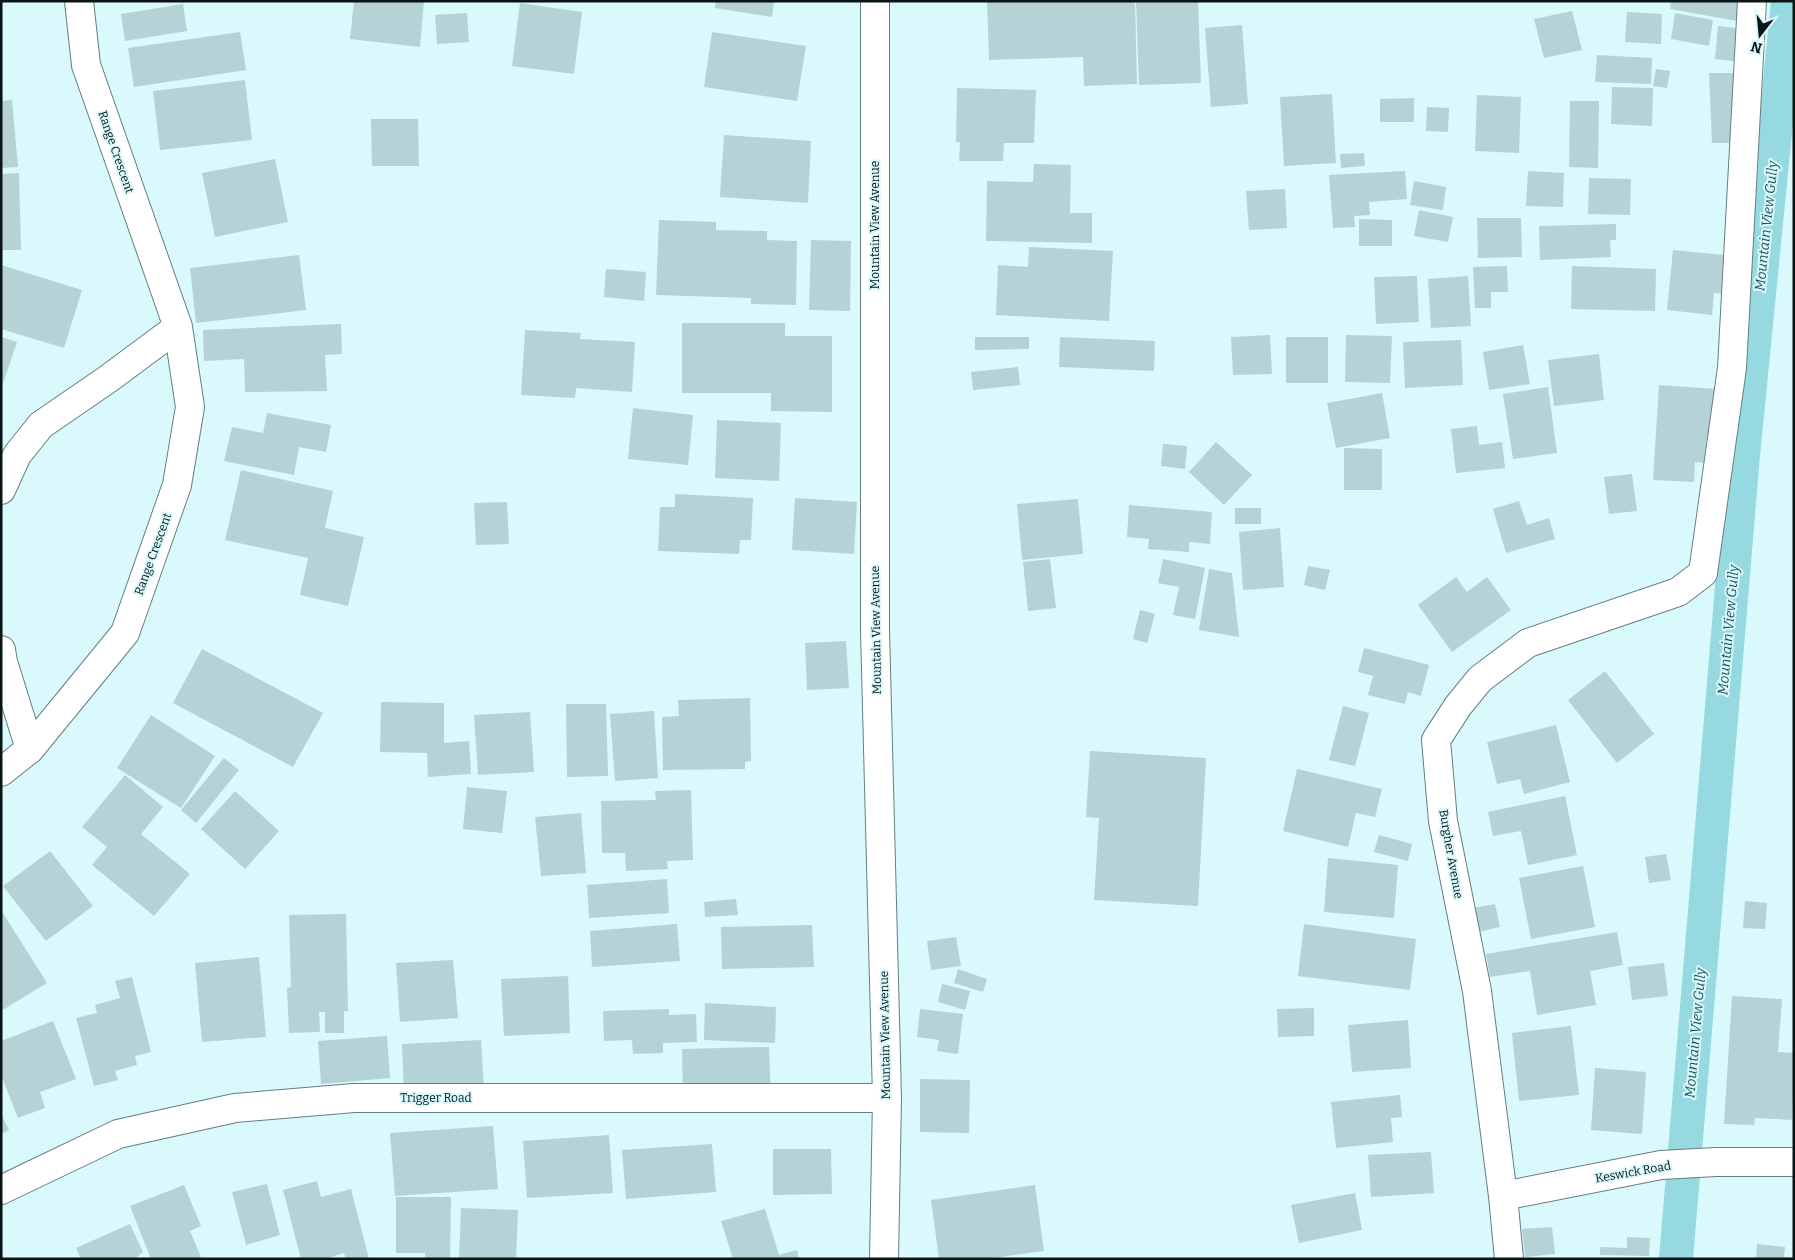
<svg xmlns="http://www.w3.org/2000/svg" width="1795" height="1260" font-family="Bitter,serif">
  <style>
    .lines { fill: none; stroke-linecap: round; stroke-linejoin: round }
    .canal { stroke: #96d9e1; stroke-width: 34 }
    .building { fill: #b5d3d6 }
    .street-casing { stroke: #647f82; stroke-width: 30 }
    .secondary-casing { stroke: #647f82; stroke-width: 30 }
    .street { stroke: #fff; stroke-width: 28 }
    .secondary { stroke: #fff; stroke-width: 28 }
    .labels { text-anchor: middle; stroke-width: 4; stroke-linejoin: round; paint-order: stroke }
    .street-label { font-size: 12px; fill: #091415; stroke: #daf9fc }
    .water-label { font-size: 14px; font-style: italic; fill: #1a5359; stroke: #daf9fc }
  </style>
  <rect width="100%" height="100%" fill="#daf9fc"/>
  <g class="lines">
    <!-- canal -->
    <path class="canal" d="M1676 1259 1743 455 1788 1"/>
  </g>
  <!-- building -->
  <path class="building" d="M354 1H424L420 47 350 39Z
    M716 1H774L772 17 715 8Z
    M987 1H1135L1137 84 1084 86 1083 57 989 60Z
    M1136 1H1198L1201 83 1139 85Z
    M1671 1H1746L1742 22 1670 9Z
    M520 3 582 12 574 74 512 66Z
    M183 4 187 31 125 41 121 14Z
    M1572 11 1582 50 1544 58 1534 19Z
    M1627 12 1662 14 1661 44 1625 42Z
    M467 13 469 42 437 44 435 15Z
    M1675 13 1713 20 1709 46 1671 39Z
    M1242 25 1248 104 1211 107 1205 28Z
    M1718 26 1744 29 1740 62 1715 59Z
    M240 32 246 70 134 87 128 48Z
    M712 32 806 46 797 101 704 87Z
    M1597 55 1652 58 1651 84 1595 82Z
    M1656 69 1670 71 1667 88 1653 86Z
    M1709 73H1733L1737 143H1712Z
    M245 80 252 140 160 150 153 91Z
    M1612 87 1653 88 1652 126 1611 124Z
    M957 88 1036 90 1034 143H1004L1003 161H959L960 142H956Z
    M1332 94 1336 163 1284 166 1280 97Z
    M1477 95 1521 97 1519 153 1475 151Z
    M1414 98V122H1380V99Z
    M12 100 18 167 1 168V101Z
    M1570 101H1599L1598 168 1569 167Z
    M1427 107 1449 108 1448 132 1426 131Z
    M371 119H418L419 166H372Z
    M724 135 811 141 808 203 720 197Z
    M1364 153 1365 166 1341 168 1340 154Z
    M275 159 288 222 215 237 202 173Z
    M1034 164 1071 165 1070 213H1092V243L986 241 987 181 1033 182Z
    M1405 171 1407 199 1369 202 1370 215 1354 216 1355 227 1333 228 1329 175Z
    M1528 171 1564 173 1563 207 1526 206Z
    M19 173 21 250H1V174Z
    M1589 178 1631 179 1630 215 1588 214Z
    M1414 181 1446 187 1443 210 1410 205Z
    M1285 189 1287 228 1249 230 1246 191Z
    M1419 210 1453 217 1448 242 1414 236Z
    M1477 218H1521L1522 257 1478 258Z
    M1359 219 1392 220V246H1359Z
    M659 220 716 222V230L767 231V240L797 241 796 305 751 304V298L656 295Z
    M1616 224V240H1610L1611 257 1540 260 1539 226Z
    M811 240 851 241 850 311 809 310Z
    M1029 247 1113 251 1109 321 996 315 998 265 1028 267Z
    M1673 250 1734 256 1730 294 1714 293 1712 315 1667 310Z
    M299 255 306 310 196 323 190 268Z
    M1 265 82 290 64 348 1 329Z
    M1507 266 1508 292H1491V308H1475L1473 267Z
    M1572 266 1656 269 1655 311 1571 309Z
    M606 269 646 272 644 301 604 297Z
    M1417 276 1419 322 1376 324 1374 277Z
    M1468 276 1471 326 1431 328 1428 279Z
    M682 323H785V336H832V412L771 411V393H682Z
    M341 324 342 354 325 355 327 391 245 392 244 359 204 361 203 330Z
    M525 330 581 333 580 339 635 342 632 392 576 388 575 398 521 395Z
    M1270 335 1272 374 1233 375 1231 337Z
    M1346 335 1392 336 1390 383 1345 382Z
    M1 337 17 342 2 386H1Z
    M975 337H1029V349L975 350Z
    M1060 337 1155 341 1154 371 1059 367Z
    M1286 337H1328V383H1286Z
    M1461 340 1463 385 1405 388 1403 342Z
    M1523 345 1530 384 1489 390 1483 352Z
    M1599 354 1604 400 1554 406 1548 360Z
    M1018 367 1020 385 973 390 971 372Z
    M1659 385 1717 389 1714 440H1706L1705 463 1695 462 1694 482 1653 480Z
    M1548 387 1557 453 1513 459 1503 394Z
    M1382 393 1390 438 1336 448 1327 403Z
    M633 408 693 415 688 465 628 459Z
    M267 413 331 425 326 452 299 447 294 475 224 461 232 427 263 433Z
    M717 420 781 423 779 481 715 478Z
    M1477 426 1479 445 1502 442 1505 468 1456 473 1451 429Z
    M1216 442 1252 475 1224 505 1189 472Z
    M1163 444 1187 446 1185 469 1161 466Z
    M1344 448 1382 449V490H1344Z
    M241 470 333 491 325 528 364 537 348 606 300 595 308 558 225 540Z
    M1632 474 1637 511 1609 514 1604 477Z
    M675 494 753 498 751 540H740L739 554 658 551 660 507H675Z
    M795 498 857 502 854 554 792 550Z
    M1078 499 1083 554 1022 560 1017 504Z
    M1519 501 1527 525 1549 518 1555 539 1506 553 1493 509Z
    M507 502 509 544 476 545 474 503Z
    M1129 505 1212 512 1210 544 1189 542V552L1148 549 1149 539 1127 537Z
    M1235 508H1261V524H1235Z
    M1280 528 1284 587 1243 590 1239 532Z
    M1050 559 1056 608 1028 611 1023 562Z
    M1163 559 1205 568 1195 619 1173 615 1179 587 1158 583Z
    M1308 566 1330 570 1325 590 1304 585Z
    M1209 569 1232 573 1239 637 1199 630Z
    M1456 577 1467 592 1487 577 1511 610 1452 652 1418 605Z
    M1140 610 1155 614 1147 643 1133 639Z
    M846 641 849 688 807 690 805 643Z
    M1364 648 1429 665 1421 696 1408 692 1405 704 1368 695 1373 676 1358 672Z
    M202 649 323 713 293 767 173 703Z
    M1605 671 1654 734 1617 763 1568 700Z
    M750 698 751 761 745 762V769L663 770 662 717 679 716 678 700Z
    M381 702 444 703V743L469 741 471 774 428 777 427 753 380 752Z
    M566 704H606L608 776 567 777Z
    M1343 706 1369 713 1355 766 1329 760Z
    M654 711 658 778 615 781 610 714Z
    M530 712 534 772 478 775 474 715Z
    M151 715 215 756 181 808 117 768Z
    M1556 725 1570 782 1524 794 1520 779 1497 784 1487 742Z
    M1090 751 1206 758 1198 906 1094 900 1099 818 1086 817Z
    M224 758 239 770 196 823 181 810Z
    M1297 769 1382 789 1375 817 1356 813 1348 847 1283 831Z
    M125 775 163 807 141 834 190 874 154 916 92 865 107 847 82 827Z
    M467 787 507 791 502 833 463 829Z
    M691 790 693 860 667 861 668 869 626 871 625 853H602L601 801 656 800 655 791Z
    M235 791 279 831 245 869 201 829Z
    M1565 796 1577 855 1528 865 1521 831 1493 836 1488 812Z
    M581 813 586 873 541 876 535 817Z
    M1379 835 1412 844 1408 861 1374 852Z
    M50 851 93 906 46 941 3 886Z
    M1666 854 1671 880 1649 883 1645 857Z
    M1328 858 1398 865 1394 918 1324 912Z
    M1583 866 1595 927 1531 939 1519 878Z
    M667 879 669 913 589 918 587 885Z
    M736 899 738 915 705 917 704 902Z
    M1745 901 1767 903 1765 929 1743 928Z
    M1495 904 1500 927 1478 932 1473 908Z
    M1 910 47 983 1 1011Z
    M346 914 348 1011H344V1033H325V1012H319L320 1032 289 1033 287 988 291 987 289 915Z
    M677 924 680 961 592 967 590 931Z
    M1304 924 1416 939 1410 990 1298 976Z
    M812 925 814 967 722 969 721 927Z
    M1617 932 1623 965 1590 971 1596 1005 1537 1015 1530 971 1490 977 1486 954Z
    M956 937 961 966 931 970 927 941Z
    M259 957 266 1037 202 1042 195 963Z
    M453 960 458 1018 400 1022 396 963Z
    M1664 963 1668 996 1632 1000 1628 967Z
    M958 969 987 979 983 992 954 983Z
    M568 976 570 1033 504 1036 501 979Z
    M132 977 151 1052 135 1056 137 1065 115 1071 118 1080 94 1086 76 1018 97 1013 95 1005 120 998 115 981Z
    M942 984 970 991 965 1010 938 1002Z
    M1732 996 1782 999 1778 1052 1794 1053 1792 1120 1755 1118 1754 1125 1724 1124Z
    M705 1003 776 1007 775 1043 704 1040Z
    M1314 1008V1036L1278 1037 1277 1009Z
    M669 1009V1015L696 1014 697 1042 663 1043V1053L633 1054 632 1040 604 1041 603 1011Z
    M920 1009 963 1014 958 1054 937 1051 939 1040 917 1037Z
    M1408 1020 1411 1068 1352 1072 1348 1025Z
    M53 1021 76 1079 40 1092 45 1108 18 1118 1 1075V1041Z
    M1571 1026 1579 1095 1519 1101 1512 1033Z
    M387 1036 390 1078 321 1084 318 1041Z
    M481 1040 484 1089 404 1092 402 1044Z
    M769 1047 771 1101 683 1103 682 1049Z
    M1595 1068 1646 1072 1642 1134 1591 1130Z
    M920 1079 970 1080 969 1133 920 1132Z
    M1400 1095 1402 1117 1391 1118 1393 1142 1336 1148 1331 1102Z
    M1 1114 9 1130 1 1134Z
    M493 1126 498 1189 395 1196 390 1133Z
    M609 1135 613 1193 527 1198 523 1141Z
    M712 1144 716 1192 626 1199 622 1150Z
    M773 1149H831L832 1194 773 1195Z
    M1431 1152 1434 1193 1371 1197 1368 1155Z
    M317 1181 321 1197 351 1189 369 1259H346L344 1253 325 1259H301L283 1190Z
    M267 1184 280 1235 246 1245 232 1192Z
    M184 1185 201 1226 190 1231 201 1257 196 1259H151L130 1206Z
    M1035 1185 1044 1251 986 1259H939L931 1200Z
    M1355 1193 1362 1230 1299 1243 1291 1205Z
    M396 1197H451L450 1259H425V1253H396Z
    M461 1208 518 1210 516 1259H459Z
    M765 1209 779 1255 797 1250 799 1259H733L721 1221Z
    M130 1224 143 1252 137 1257 138 1259H81L76 1248Z
    M1552 1227 1555 1254 1525 1257 1522 1229Z
    M1627 1237 1650 1238 1649 1256 1600 1255V1247L1627 1248Z
    M1757 1244 1785 1247 1784 1257H1790V1259H1756Z"/>
  <g class="lines">
    <defs>
      <path id="street" d="M1 490 17 455 41 425 108 379 178 327
        M1 650 3 662 30 749
        M1 772 30 749 125 633 177 485 190 407 178 327 86 65 79 1
        M1 1190 118 1134 235 1108 354 1098H887
        M1503 1196 1661 1165 1716 1162H1794
        M1509 1259 1503 1196 1477 991 1443 821 1436 740 1458 706 1480 679 1528 643 1678 592 1703 573 1732 368 1752 1"/>
      <path id="secondary" d="M875 1V630L887 1098 884 1259"/>
    </defs>
    <!-- street casing -->
    <use href="#street" class="street-casing"/>
    <!-- secondary casing -->
    <use href="#secondary" class="secondary-casing"/>
    <!-- street -->
    <use href="#street" class="street"/>
    <!-- secondary -->
    <use href="#secondary" class="secondary"/>
  </g>
  <g class="labels">
    <!-- street labels -->
    <g class="street-label">
      <text transform="translate(116 152) rotate(71)" y="4">Range Crescent</text>
      <text transform="translate(875 225) rotate(-90)" y="4">Mountain View Avenue</text>
      <text transform="translate(153 554) rotate(-70)" y="4">Range Crescent</text>
      <text transform="translate(876 630) rotate(-91)" y="4">Mountain View Avenue</text>
      <text transform="translate(1451 854) rotate(80)" y="4">Burgher Avenue</text>
      <text transform="translate(885 1035) rotate(-91)" y="4">Mountain View Avenue</text>
      <text x="436" y="1102">Trigger Road</text>
      <text transform="translate(1633 1172) rotate(-10)" y="4">Keswick Road</text>
    </g>
    <!-- water labels -->
    <g class="water-label">
      <text transform="translate(1766 226) rotate(-84)" y="5">Mountain View Gully</text>
      <text transform="translate(1728 630) rotate(-85)" y="5">Mountain View Gully</text>
      <text transform="translate(1695 1033) rotate(-85)" y="5">Mountain View Gully</text>
    </g>
  </g>
  <!-- border -->
  <rect width="1795" height="1260" fill="none" stroke="#091415" stroke-width="5"/>
  <!-- north arrow -->
  <g transform="translate(1760 35) rotate(196)" stroke="#daf9fc" stroke-width="4" paint-order="stroke">
  <path d="M0-4L9 19L0 12L-9 19Z" fill="#091415"/>
  <text y="-8" font-size="14" font-weight="bold" text-anchor="middle" fill="#091415">N</text>
  </g>
</svg>
